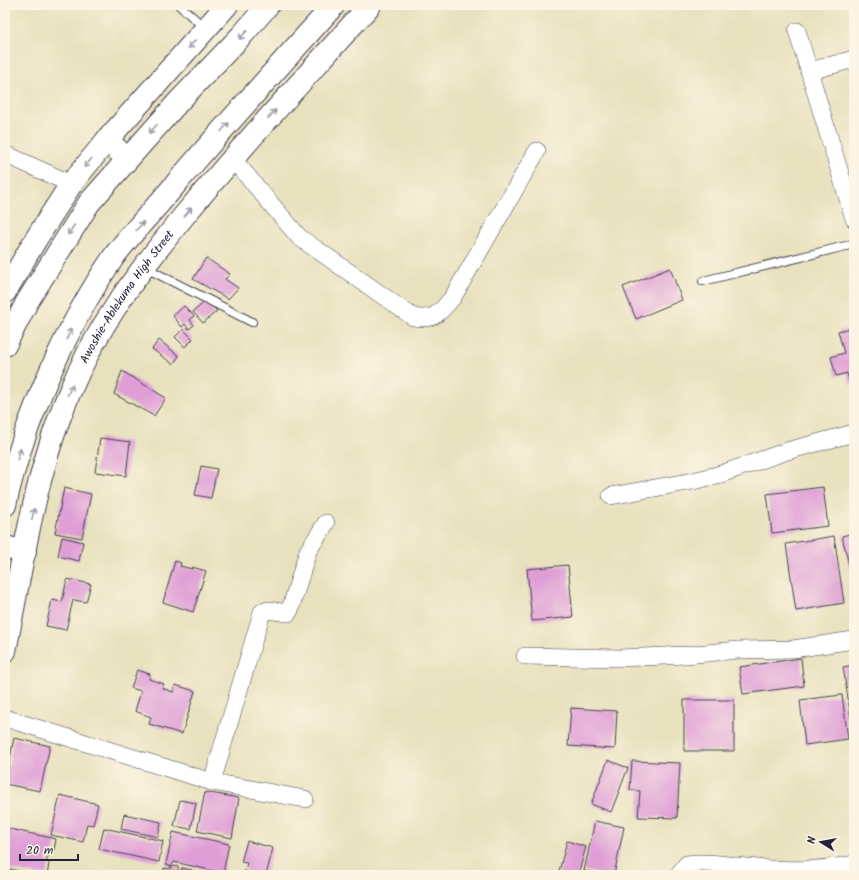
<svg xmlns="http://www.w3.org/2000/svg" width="859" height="880" font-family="Kalam,sans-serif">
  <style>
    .building { fill: #df9fd6 }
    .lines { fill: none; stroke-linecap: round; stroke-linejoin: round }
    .lane-casing { stroke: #403f4e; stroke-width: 10 }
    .street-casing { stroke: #403f4e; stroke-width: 18 }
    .secondary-casing { stroke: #403f4e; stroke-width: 24 }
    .primary-casing { stroke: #403f4e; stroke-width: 24 }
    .lane { stroke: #fff; stroke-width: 8 }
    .street { stroke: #fff; stroke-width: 17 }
    .secondary { stroke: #fff; stroke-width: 22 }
    .primary { stroke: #fff; stroke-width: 22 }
    .oneway { stroke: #9c9ca7 }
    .labels { text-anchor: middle; stroke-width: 3.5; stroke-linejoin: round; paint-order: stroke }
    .street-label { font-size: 12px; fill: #22223b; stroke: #fcf5e5 }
  </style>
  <rect width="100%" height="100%" fill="#fcf5e5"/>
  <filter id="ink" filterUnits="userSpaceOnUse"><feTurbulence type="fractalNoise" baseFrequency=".025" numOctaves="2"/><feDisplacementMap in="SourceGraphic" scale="8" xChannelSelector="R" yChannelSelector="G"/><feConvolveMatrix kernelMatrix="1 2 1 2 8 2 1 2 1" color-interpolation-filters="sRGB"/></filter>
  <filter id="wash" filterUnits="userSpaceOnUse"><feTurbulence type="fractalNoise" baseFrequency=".012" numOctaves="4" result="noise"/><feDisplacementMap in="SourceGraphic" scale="16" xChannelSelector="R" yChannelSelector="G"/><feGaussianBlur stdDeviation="0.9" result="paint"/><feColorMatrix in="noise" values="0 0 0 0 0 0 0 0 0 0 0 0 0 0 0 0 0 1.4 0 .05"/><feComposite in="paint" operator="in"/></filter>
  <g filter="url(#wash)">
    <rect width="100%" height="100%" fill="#e8e1bd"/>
    <g id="blocks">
      <!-- building -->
      <path class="building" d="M206 258 230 274 225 279 238 288 228 299 193 279Z
        M670 268 682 300 636 319 623 287Z
        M207 300 217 311 203 323 193 312Z
        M184 306 194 316 190 320 194 325 189 329 185 324 182 327 173 316Z
        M854 327V384L850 385 847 373 836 376 831 357 844 353 838 331Z
        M183 329 193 339 185 347 175 337Z
        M159 340 179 356 173 364 152 349Z
        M122 371 166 398 154 416 114 394Z
        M100 438 130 442 126 476 95 472Z
        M201 466 217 469 211 498 195 495Z
        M823 487 828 526 772 533 767 494Z
        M64 488 91 494 82 538 55 533Z
        M854 533V568L850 569 842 536Z
        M834 536 844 603 796 611 786 544Z
        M62 537 83 542 79 561 58 556Z
        M175 561 181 563 180 566 192 569V567L206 571 193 612 163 602Z
        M568 565 573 617 532 621 527 569Z
        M67 579 91 584 86 602 73 600 66 630 46 626 52 600 62 602Z
        M801 658 804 686 743 694 739 667Z
        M854 665V730H853L843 667Z
        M137 670 150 674 149 679 164 684 162 688 173 692 175 685 195 691 182 734 149 724 151 717 135 711 141 691 131 688Z
        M842 695 848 739 805 745 800 700Z
        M684 700H734V751H684Z
        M571 708 617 711 615 749 568 746Z
        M14 738 50 746 40 791 5 784Z
        M608 760 628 768 611 812 591 804Z
        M632 761 680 763 677 818 638 817 640 791 630 790Z
        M205 792 239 798 232 838 197 831Z
        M60 795 98 804 93 825 87 824 83 842 51 835Z
        M180 800 196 803 191 829 174 826Z
        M124 814 161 822 158 837 121 829Z
        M595 821 624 827 614 875H604L584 871Z
        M5 828 56 839 54 850 46 859 49 864 47 875H36L5 868Z
        M104 828 163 841 159 862 99 849Z
        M173 832 229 844 223 873 174 862 171 867 166 864Z
        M247 841 273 848 266 875H244L247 863 241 862Z
        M567 841 586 847 578 875H558Z
        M174 866 178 867V871H180L179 875H163L164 868 170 869Z
        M182 868 192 870 191 875H181Z"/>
    </g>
  </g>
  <g filter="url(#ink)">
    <use href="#blocks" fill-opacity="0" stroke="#403f4e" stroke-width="1"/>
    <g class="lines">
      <defs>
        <path id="lane" d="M179 5 205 28
          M144 267 252 322
          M703 281 854 244"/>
        <path id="street" d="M797 31 854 219
          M810 71 854 59
          M5 154 71 184
          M232 158 299 237 413 317C434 321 440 313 453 297L537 151
          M611 496 693 481 721 474 787 451 854 433
          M525 656 620 658 686 655 738 650 793 649 854 640
          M5 718 212 782 305 799
          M212 782 262 612 268 610 288 613 290 610 308 551 326 523
          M678 875 687 864C707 861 726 865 746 867 782 871 818 871 854 864"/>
        <g id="secondary">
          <path d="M5 292 36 239 71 184 107 140 227 5"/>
          <path id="s1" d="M5 651C22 566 34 477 68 396 96 327 137 274 183 217 243 144 307 76 370 5"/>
        </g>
        <path id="primary" d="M107 140 127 159
          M5 345 27 302 89 203 180 100 244 33 268 5
          M5 505C23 423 67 324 115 255 133 231 155 209 174 186 226 124 280 65 334 5
          M5 547 25 552"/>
      </defs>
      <!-- lane casing -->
      <use href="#lane" class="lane-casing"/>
      <!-- street casing -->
      <use href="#street" class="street-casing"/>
      <!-- secondary casing -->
      <use href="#secondary" class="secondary-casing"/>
      <!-- primary casing -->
      <use href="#primary" class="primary-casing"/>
      <!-- lane -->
      <use href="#lane" class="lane"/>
      <!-- street -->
      <use href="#street" class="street"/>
      <!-- secondary -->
      <use href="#secondary" class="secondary"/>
      <!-- primary -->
      <use href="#primary" class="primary"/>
    </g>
    <!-- one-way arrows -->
    <defs><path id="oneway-shaft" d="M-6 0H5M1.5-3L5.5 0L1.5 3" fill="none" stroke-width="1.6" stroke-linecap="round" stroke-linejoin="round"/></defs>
    <g class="oneway">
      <use href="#oneway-shaft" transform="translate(243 35) rotate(133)"/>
      <use href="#oneway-shaft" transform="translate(192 44) rotate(132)"/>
      <use href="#oneway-shaft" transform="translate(272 114) rotate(-47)"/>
      <use href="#oneway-shaft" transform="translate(225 127) rotate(-48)"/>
      <use href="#oneway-shaft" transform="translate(153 129) rotate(132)"/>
      <use href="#oneway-shaft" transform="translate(88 163) rotate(129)"/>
      <use href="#oneway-shaft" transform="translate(188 212) rotate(-51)"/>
      <use href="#oneway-shaft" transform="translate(140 226) rotate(-50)"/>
      <use href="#oneway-shaft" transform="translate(71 230) rotate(124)"/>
      <use href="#oneway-shaft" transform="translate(69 334) rotate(-65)"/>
      <use href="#oneway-shaft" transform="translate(70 390) rotate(-64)"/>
      <use href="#oneway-shaft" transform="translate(19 454) rotate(-73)"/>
      <use href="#oneway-shaft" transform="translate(33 514) rotate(-78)"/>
    </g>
  </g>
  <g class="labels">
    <!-- street labels -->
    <g class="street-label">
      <text dy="4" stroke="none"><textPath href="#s1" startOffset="379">Awoshie-Ablekuma High Street</textPath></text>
    </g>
  </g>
  <!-- margin -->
  <rect width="859" height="880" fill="none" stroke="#fcf5e5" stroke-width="20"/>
  <!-- north arrow -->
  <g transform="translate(821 842) rotate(281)" stroke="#fcf5e5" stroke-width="3" paint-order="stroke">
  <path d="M0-3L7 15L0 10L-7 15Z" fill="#22223b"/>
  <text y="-6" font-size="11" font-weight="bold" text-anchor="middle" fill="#22223b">N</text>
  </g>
  <!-- scale -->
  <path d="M20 854v6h58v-6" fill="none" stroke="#22223b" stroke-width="2"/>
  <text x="26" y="854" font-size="12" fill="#22223b" stroke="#fcf5e5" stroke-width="3" paint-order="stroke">20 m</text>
</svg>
